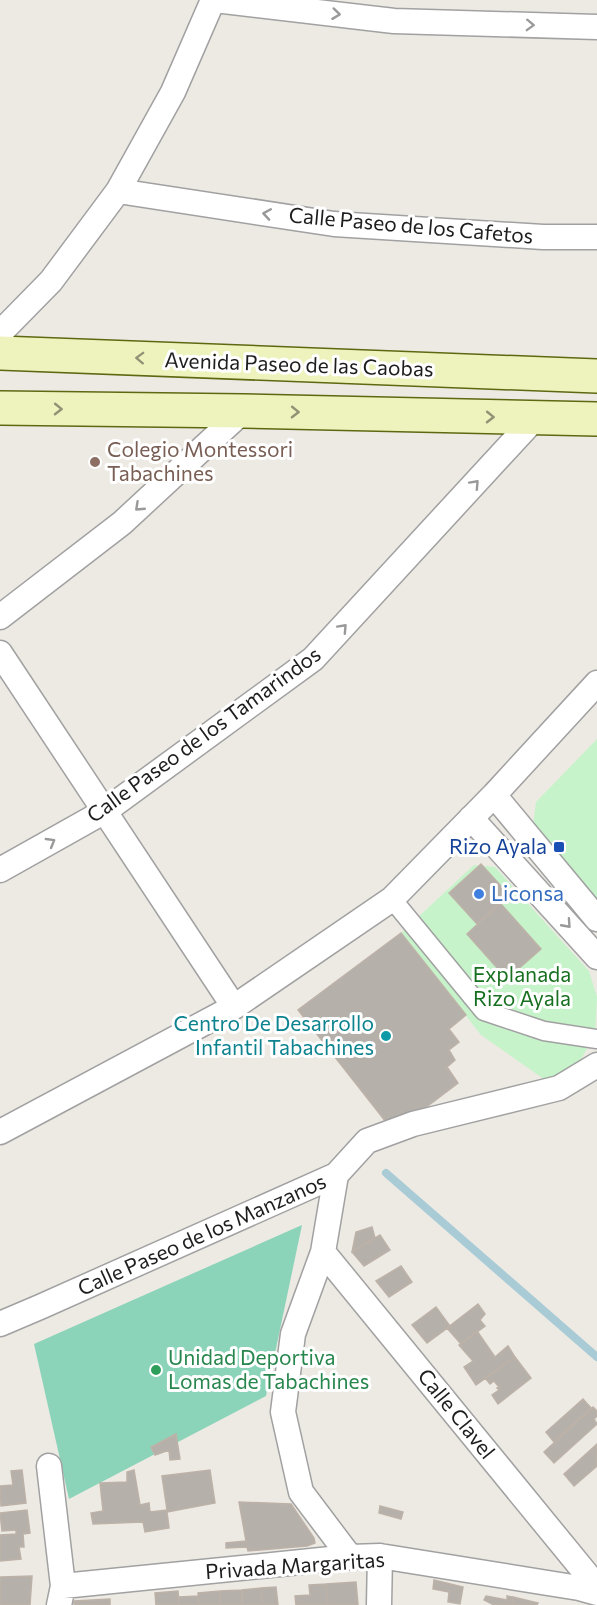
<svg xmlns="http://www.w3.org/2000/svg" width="597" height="1605" font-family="Commissioner,sans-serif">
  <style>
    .park { fill: #c6f3ca }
    .pitch { fill: #8bd4b9 }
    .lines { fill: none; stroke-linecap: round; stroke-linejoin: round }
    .stream { stroke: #a9cbd6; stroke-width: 8 }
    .building { fill: #b6b0aa; stroke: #bdb2a8; stroke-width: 1.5 }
    .pedestrian-casing { stroke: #a1a1a1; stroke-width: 21 }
    .minor-casing { stroke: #a1a1a1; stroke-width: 27 }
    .secondary-casing { stroke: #5d6811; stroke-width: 36 }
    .pedestrian { stroke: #fff; stroke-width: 18 }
    .minor { stroke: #fff; stroke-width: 24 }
    .secondary { stroke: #eef2bd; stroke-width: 33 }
    .oneway { stroke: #999 }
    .oneway2 { stroke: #909275 }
    .education-dot { fill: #8d6e63; stroke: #fff; stroke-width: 2 }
    .transit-dot { fill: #1a4fb4; stroke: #fff; stroke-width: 2 }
    .shop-dot { fill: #3f7fe0; stroke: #fff; stroke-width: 2 }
    .culture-dot { fill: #0f9aa8; stroke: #fff; stroke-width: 2 }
    .leisure-dot { fill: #2e9e5b; stroke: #fff; stroke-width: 2 }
    .labels { text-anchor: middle; stroke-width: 6; stroke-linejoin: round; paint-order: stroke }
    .street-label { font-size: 21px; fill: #1d1d1d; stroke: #fff }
    .education-label { font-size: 21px; fill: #785e54; stroke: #fff; text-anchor: start }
    .transit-label { font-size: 21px; fill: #164399; stroke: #fff; text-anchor: end }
    .shop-label { font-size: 21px; fill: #366cbe; stroke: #fff; text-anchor: start }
    .park-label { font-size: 21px; fill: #176f20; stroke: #fff }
    .culture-label { font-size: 21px; fill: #0d838f; stroke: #fff; text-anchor: end }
    .leisure-label { font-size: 21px; fill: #27864d; stroke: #fff; text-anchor: start }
  </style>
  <rect width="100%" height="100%" fill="#edeae4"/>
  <!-- park -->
  <path class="park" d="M597 739V901L533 826 536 802Z
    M474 865 495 867 589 971 597 997 595 1035 580 1061 551 1084 481 1035 401 933Z"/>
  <!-- pitch -->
  <path class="pitch" d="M302 1225 266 1396 69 1499 34 1344Z"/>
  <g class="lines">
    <!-- stream -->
    <path class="stream" d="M386 1173 597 1357"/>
  </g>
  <!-- building -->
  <path class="building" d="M481 864 509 895 477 924 449 893Z
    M500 903 541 949 507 979 467 934Z
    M401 933 466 1015 449 1029 459 1042 449 1050 455 1060 447 1067 458 1083 417 1114 390 1127 298 1010Z
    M372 1227 375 1238 352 1252 356 1232Z
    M380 1235 390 1250 364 1266 352 1252Z
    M401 1266 412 1282 389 1297 376 1281Z
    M478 1304 485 1314 480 1320 485 1326 461 1344 447 1328Z
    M436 1307 450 1326 427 1343 412 1325Z
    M477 1331 495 1357 508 1346 515 1357 476 1385 464 1367 473 1361 459 1345Z
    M515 1357 531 1378 498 1404 492 1395 499 1390 497 1388 499 1387 494 1381 490 1384 485 1378Z
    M583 1399 591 1408 554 1442 546 1432Z
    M593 1407 597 1411V1416L594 1419 597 1424 554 1463 544 1452Z
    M176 1434 180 1459 170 1460 169 1450 155 1455 151 1447Z
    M597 1444V1466L574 1486 564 1474Z
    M22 1470 26 1503 1 1506 0 1486 13 1485 11 1471Z
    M134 1470 140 1505 149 1503 150 1512 167 1510 162 1476 210 1470 215 1503 167 1512 169 1528 145 1532 143 1522 93 1524 91 1513 103 1511 100 1483 127 1482V1472Z
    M239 1502 291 1504 314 1538 315 1543 307 1546 248 1551 247 1547 226 1548V1543L246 1541Z
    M380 1506 403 1512 401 1519 379 1513Z
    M27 1510 30 1533 23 1534 24 1547H19L21 1559 0 1561V1535L16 1534V1530L2 1531 0 1513Z
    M32 1576 30 1605H0V1577Z
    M434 1580 463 1587 460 1604 448 1602 449 1592 433 1589Z
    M356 1582 358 1605H328L326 1584Z
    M326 1584 328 1605H296L295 1596 310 1595 309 1585Z
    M276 1587 278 1605H262L261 1588Z
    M261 1588 262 1605H242V1590Z
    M242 1590V1605H221L220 1591Z
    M178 1591 179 1605H156L155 1593Z
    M220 1591 221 1605H199L198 1593Z
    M198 1596 199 1605H179L178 1597Z
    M486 1596 507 1600V1596L513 1597 512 1605H494L484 1600Z
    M513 1597 538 1603 537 1605H512Z
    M110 1599V1605H74V1601Z"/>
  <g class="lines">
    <defs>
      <path id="pedestrian" d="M392 899 484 1011 544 1031 597 1039"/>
      <path id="minor" d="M215 0 394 21 597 27
        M118 191 334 224 543 237H597
        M0 333 51 281 118 191 173 92 213 0
        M0 617 122 523 243 411
        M0 653 234 1007
        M494 795 597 919
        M471 818 597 957
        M0 870 105 811 313 659 535 418
        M0 1132 234 1007 392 899 494 795 597 683
        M336 1175 323 1252 293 1334 283 1412 301 1492 350 1557
        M323 1252 588 1576
        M0 1324 40 1307 336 1175 367 1141 413 1124 559 1088 597 1065
        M49 1466 63 1586 59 1605
        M63 1586 350 1557 380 1556 579 1588 597 1593
        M379 1605 380 1556"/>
      <path id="secondary" d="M0 353 597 376
        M0 408 243 411 597 419"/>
    </defs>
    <!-- pedestrian casing -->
    <use href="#pedestrian" class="pedestrian-casing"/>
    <!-- minor casing -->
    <use href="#minor" class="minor-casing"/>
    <!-- secondary casing -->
    <use href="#secondary" class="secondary-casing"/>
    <!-- pedestrian -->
    <use href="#pedestrian" class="pedestrian"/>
    <!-- minor -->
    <use href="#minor" class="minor"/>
    <!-- secondary -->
    <use href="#secondary" class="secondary"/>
  </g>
  <!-- one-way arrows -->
  <defs><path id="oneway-chevron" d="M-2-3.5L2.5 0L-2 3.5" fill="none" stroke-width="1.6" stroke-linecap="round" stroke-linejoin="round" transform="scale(1.5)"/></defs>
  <g class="oneway">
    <use href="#oneway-chevron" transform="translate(336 14) rotate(7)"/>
    <use href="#oneway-chevron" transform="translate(530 25) rotate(2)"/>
    <use href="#oneway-chevron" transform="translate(267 214) rotate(-171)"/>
    <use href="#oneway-chevron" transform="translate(475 484) rotate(-47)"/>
    <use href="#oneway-chevron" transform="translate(139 507) rotate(137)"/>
    <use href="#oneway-chevron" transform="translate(343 628) rotate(-47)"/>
    <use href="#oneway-chevron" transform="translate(51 842) rotate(-30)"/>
    <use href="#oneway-chevron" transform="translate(567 924) rotate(48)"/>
  </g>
  <g class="oneway2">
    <use href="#oneway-chevron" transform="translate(140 358) rotate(-178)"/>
    <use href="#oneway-chevron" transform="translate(58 409) rotate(1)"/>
    <use href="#oneway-chevron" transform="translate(295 412) rotate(1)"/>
    <use href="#oneway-chevron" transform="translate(490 417) rotate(1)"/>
  </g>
  <!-- markers -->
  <circle class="education-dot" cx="95" cy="462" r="6"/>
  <rect class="transit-dot" x="553" y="841" width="12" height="12" rx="3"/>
  <circle class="shop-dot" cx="479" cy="894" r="6"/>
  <circle class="culture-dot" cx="386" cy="1036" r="6"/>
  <circle class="leisure-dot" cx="156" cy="1370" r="6"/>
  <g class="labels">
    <!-- street labels -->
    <g class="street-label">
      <text transform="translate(411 226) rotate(5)" y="7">Calle Paseo de los Cafetos</text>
      <text transform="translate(299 365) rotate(2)" y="7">Avenida Paseo de las Caobas</text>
      <text transform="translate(204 735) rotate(-36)" y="7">Calle Paseo de los Tamarindos</text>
      <text transform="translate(202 1235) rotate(-24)" y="7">Calle Paseo de los Manzanos</text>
      <text transform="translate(456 1414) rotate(51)" y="7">Calle Clavel</text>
      <text transform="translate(295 1566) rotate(-4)" y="7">Privada Margaritas</text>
    </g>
    <!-- education labels -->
    <g class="education-label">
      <text x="107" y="457">Colegio Montessori<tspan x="107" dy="24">Tabachines</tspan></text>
    </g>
    <!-- transit labels -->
    <g class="transit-label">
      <text x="547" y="854">Rizo Ayala</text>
    </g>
    <!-- shop labels -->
    <g class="shop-label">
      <text x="491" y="901">Liconsa</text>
    </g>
    <!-- park labels -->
    <g class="park-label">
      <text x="522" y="982">Explanada<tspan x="522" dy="24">Rizo Ayala</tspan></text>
    </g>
    <!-- culture labels -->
    <g class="culture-label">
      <text x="374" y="1031">Centro De Desarrollo<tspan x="374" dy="24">Infantil Tabachines</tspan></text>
    </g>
    <!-- leisure labels -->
    <g class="leisure-label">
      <text x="168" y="1365">Unidad Deportiva<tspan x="168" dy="24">Lomas de Tabachines</tspan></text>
    </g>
  </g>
</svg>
